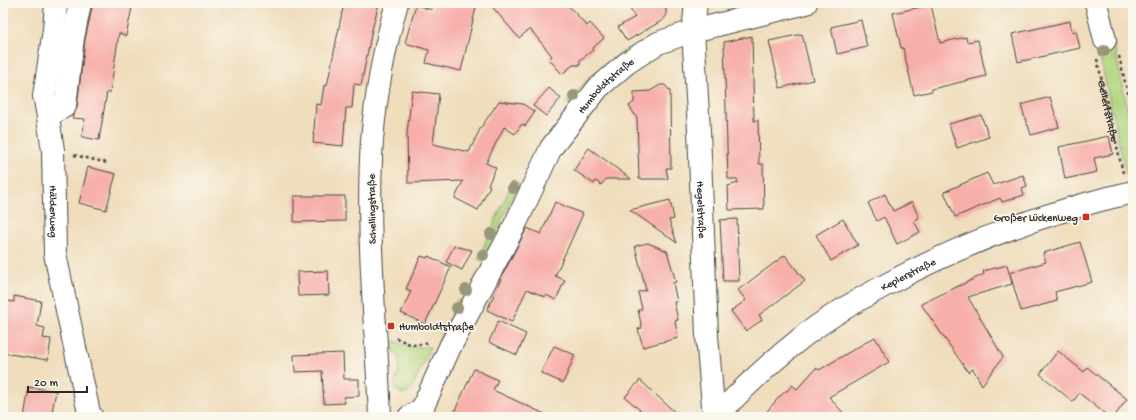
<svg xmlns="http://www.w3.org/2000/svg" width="1136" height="420" font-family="'Gochi Hand',sans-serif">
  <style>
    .green { fill: #b0d37b; stroke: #6e7f53 }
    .building { fill: #f7afaa }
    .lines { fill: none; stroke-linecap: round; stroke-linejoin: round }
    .minor-casing { stroke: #484641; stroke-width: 24 }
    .path { stroke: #484641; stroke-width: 2.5; stroke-dasharray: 3 3; stroke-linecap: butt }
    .minor { stroke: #fff; stroke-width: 22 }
    .tree { fill: #999779 }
    .poi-dot { fill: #c8321e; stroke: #fbf7ec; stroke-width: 1.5 }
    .labels { text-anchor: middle; stroke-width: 3.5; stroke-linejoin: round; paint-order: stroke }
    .street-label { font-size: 11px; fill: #2b2b2b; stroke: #fbf7ec }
    .poi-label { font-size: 11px; fill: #2b2b2b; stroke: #fbf7ec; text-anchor: end }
  </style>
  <rect width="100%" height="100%" fill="#fbf7ec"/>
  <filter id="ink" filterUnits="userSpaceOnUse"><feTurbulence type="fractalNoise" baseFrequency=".025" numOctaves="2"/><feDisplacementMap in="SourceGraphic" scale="8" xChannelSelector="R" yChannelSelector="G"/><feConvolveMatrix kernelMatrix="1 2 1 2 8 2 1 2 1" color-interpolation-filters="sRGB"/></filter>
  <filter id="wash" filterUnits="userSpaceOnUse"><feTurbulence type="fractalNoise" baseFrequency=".012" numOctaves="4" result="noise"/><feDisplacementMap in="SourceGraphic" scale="16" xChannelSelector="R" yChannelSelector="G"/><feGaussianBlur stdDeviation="0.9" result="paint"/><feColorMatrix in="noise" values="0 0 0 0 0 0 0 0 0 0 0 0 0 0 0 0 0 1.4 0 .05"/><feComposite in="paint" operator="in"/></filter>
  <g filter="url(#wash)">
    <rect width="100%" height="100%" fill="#efddbc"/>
    <!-- green -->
    <path class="green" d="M1113 40 1133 135V173L1126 175 1097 44Z
      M631 47 633 52 582 93 570 105 566 102C586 81 606 61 631 47Z
      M513 181 519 183 483 261 478 259Z
      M458 300 464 303 445 344 438 343Z
      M393 340 408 347H430L411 390C406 396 401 394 395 390V381L399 371V358L394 353Z"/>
    <g id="blocks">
      <!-- building -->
      <path class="building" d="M93 3H133L126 36 119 33 110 93 107 92 99 140 82 137 85 119 72 118 77 107 85 40Z
        M344 3H379L372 30 361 85 354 84 352 108H346L343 146 313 143 316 104 321 105 324 85 327 86Z
        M434 3H477L461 71 426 63 429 50 405 43 416 5 432 10Z
        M489 3H566L587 26 590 23 604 38 593 48V50L580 60V65H573L562 74 549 59 552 56 530 29 519 38Z
        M626 3H666V16L663 20 627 41 618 27 635 17Z
        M931 5 940 43 966 37 967 42 978 40 986 76 932 89V91L914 95 903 48H901L893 13Z
        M861 20 867 47 837 54 831 27Z
        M1070 21 1072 32 1076 31 1080 48 1018 62 1012 34Z
        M802 34 813 80 780 88 769 41Z
        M752 36 754 121 758 120 759 164H763L764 209 729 210 728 186 738 183 737 179H728L724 42Z
        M660 85H665L670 91 671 168H666L668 179H639L637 118 629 106 634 102V92L650 91Z
        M549 88 561 98 546 116 533 106Z
        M412 91 439 94 433 144 469 152 480 129 499 101 523 104 535 112 525 126 522 124 515 134 504 127 486 163 496 168 488 185 490 186 478 210 455 198 463 181 408 183 407 133Z
        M1050 97 1059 127 1031 135 1028 125H1027L1021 105Z
        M981 115 989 137 957 148 949 124Z
        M1109 136 1113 154 1094 158 1097 172 1065 179 1059 147Z
        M589 148 631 179H606L601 185 596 181 594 184 574 170Z
        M88 167 116 174 106 210 79 203Z
        M987 173 993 185 1023 175 1027 186 1022 188 1024 195 1002 202 1000 198 955 217 944 192Z
        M885 194 893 211 912 202 919 218 914 221 920 232 897 244 884 217 877 221 868 203Z
        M294 196H345V221L294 222Z
        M670 200 674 219 669 220 677 243 630 210Z
        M555 202 583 214 555 276 565 280 556 300 546 295 545 297 527 289 512 322 487 310 504 272 527 228 541 234Z
        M737 219 739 281H723L720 220Z
        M843 219 858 245 831 261 816 235Z
        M1080 242 1092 282 1055 292 1057 301 1021 311 1010 274 1012 284 968 297 1003 357 982 385 973 369 968 372 921 304 984 274 983 271 1007 265 1009 273 1046 262 1043 253Z
        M648 243 667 251 676 282 673 283 677 302H674L678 320 675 321 678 338 643 347 638 329 642 328 638 310 642 309 638 292 646 290 635 246Z
        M454 246 472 250 462 270 446 262Z
        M785 255 805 281 759 315 762 320 746 331 731 311 746 300 738 290Z
        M421 256 427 258 428 256 451 267 425 324 401 313 411 291 406 289Z
        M328 271 329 295 298 296 297 272Z
        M14 296 41 301 37 326 45 328 43 338 51 339 48 360 3 353V300L14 302Z
        M498 321 526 334 517 355 489 342Z
        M875 337 889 362 829 397 847 417H762L780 396 786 391H787L792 385 797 389 816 368 819 370Z
        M554 346 575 355 563 383 541 373Z
        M1058 351 1084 372 1087 367 1127 399 1114 417H1109L1079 393 1073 402 1040 374Z
        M343 353 344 379H359V396L344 397 345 403 324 404 322 371 295 372 294 355Z
        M474 369 498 380 493 390 551 417H452Z
        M640 380 680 417H648L625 397Z
        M29 387 56 391 51 417H24Z"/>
    </g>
  </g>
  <g filter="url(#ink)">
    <use href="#blocks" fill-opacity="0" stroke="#484641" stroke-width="1"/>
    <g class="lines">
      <defs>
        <g id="minor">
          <path id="s2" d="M56 3 54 30 44 96 46 105 53 150 55 254 89 413 92 417"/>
          <path id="s3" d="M696 3 693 31 699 130 707 336 714 417"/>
          <path d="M1096 3 1105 40"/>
          <path d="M46 105 50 111 55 112 65 106 73 38 80 3"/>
          <path d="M380 417C376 325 366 232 372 140 376 94 384 48 397 3"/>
          <path id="s4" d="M409 417 422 409 450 347 514 227 551 148 598 88 627 63 658 43 693 31 806 3"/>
          <path id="s5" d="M716 417C742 389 770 363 800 339 825 319 854 302 882 287 961 244 1045 212 1133 192"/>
        </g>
      </defs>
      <!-- minor casing -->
      <use href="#minor" class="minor-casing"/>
      <!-- path -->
      <g class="path">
        <path d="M1119 56 1133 116"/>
        <path id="s1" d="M1097 59 1123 173"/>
        <path d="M74 155 107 163"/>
        <path d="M396 338 412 345 430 343"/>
      </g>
      <!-- minor -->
      <use href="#minor" class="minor"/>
    </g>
    <!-- trees -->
    <g class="tree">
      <circle cx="1104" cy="51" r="6"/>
      <circle cx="574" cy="96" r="6"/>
      <circle cx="513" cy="188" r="6"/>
      <circle cx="491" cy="234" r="6"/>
      <circle cx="483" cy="255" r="6"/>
      <circle cx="466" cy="290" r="6"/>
      <circle cx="457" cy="308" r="6"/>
    </g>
  </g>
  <!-- markers -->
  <g class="poi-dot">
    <rect x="1082" y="213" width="8" height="8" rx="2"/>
    <rect x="387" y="322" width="8" height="8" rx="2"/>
  </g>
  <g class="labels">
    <!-- street labels -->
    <g class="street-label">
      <text dy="4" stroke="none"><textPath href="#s4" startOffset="390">Humboldtstraße</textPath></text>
      <text dy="4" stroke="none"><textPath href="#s1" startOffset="53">Gellertstraße</textPath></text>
      <text transform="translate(371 209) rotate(-91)" y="4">Schellingstraße</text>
      <text dy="4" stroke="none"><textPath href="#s3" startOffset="207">Hegelstraße</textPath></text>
      <text dy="4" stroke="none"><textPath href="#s2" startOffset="210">Häldenweg</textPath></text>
      <text dy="4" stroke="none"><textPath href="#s5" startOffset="241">Keplerstraße</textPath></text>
    </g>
    <!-- poi labels -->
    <g class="poi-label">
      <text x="1078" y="221">Großer Lückenweg</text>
      <text x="399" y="330" text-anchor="start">Humboldtstraße</text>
    </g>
  </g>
  <!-- margin -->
  <rect width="1136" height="420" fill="none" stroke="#fbf7ec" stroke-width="16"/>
  <!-- scale -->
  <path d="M28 386v6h59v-6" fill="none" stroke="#2b2b2b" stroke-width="2"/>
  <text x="34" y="386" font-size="12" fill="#2b2b2b" stroke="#fbf7ec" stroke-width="3" paint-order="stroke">20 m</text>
</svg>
